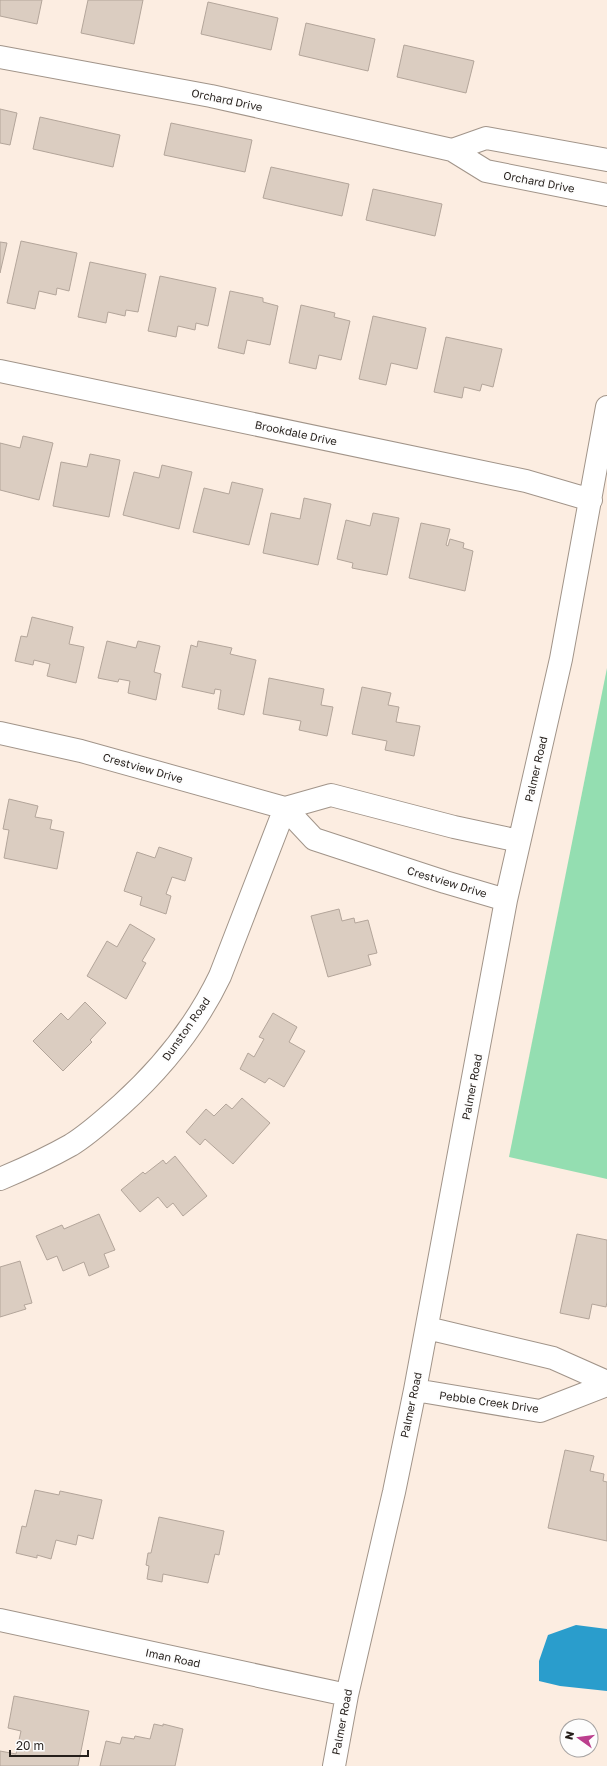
<svg xmlns="http://www.w3.org/2000/svg" width="607" height="1766" font-family="'Golos Text',sans-serif">
  <style>
    .green { fill: #94deb1 }
    .water { fill: #2a9dcc }
    .building { fill: #dbcdc1; stroke: #b3a59a }
    .lines { fill: none; stroke-linecap: round; stroke-linejoin: round }
    .minor-casing { stroke: #a19489; stroke-width: 24 }
    .minor { stroke: #fff; stroke-width: 22 }
    .labels { text-anchor: middle; stroke-width: 3.5; stroke-linejoin: round; paint-order: stroke }
    .street-label { font-size: 11px; fill: #251f1b; stroke: #fdfdfd }
  </style>
  <rect width="100%" height="100%" fill="#fcede1"/>
  <!-- green -->
  <path class="green" d="M607 668V1179L509 1157Z"/>
  <!-- water -->
  <path class="water" d="M576 1625 607 1629V1691L560 1686 539 1681V1661L548 1635Z"/>
  <!-- building -->
  <path class="building" d="M0 0H42L37 24 0 16Z
    M88 0H143L134 44 81 33Z
    M208 2 278 18 271 50 201 34Z
    M306 23 375 39 368 71 299 55Z
    M404 45 474 61 466 93 397 77Z
    M0 109 17 113 10 145 0 143Z
    M40 117 120 135 113 167 33 149Z
    M171 123 252 140 245 172 164 155Z
    M271 167 349 184 342 216 263 198Z
    M373 189 442 204 435 236 366 220Z
    M21 241 77 253 69 291 57 288 56 295 39 291 35 309 7 303Z
    M0 242 7 243 0 273Z
    M90 262 146 274 138 312 126 310 125 316 108 312 106 323 78 317Z
    M160 276 216 288 208 326 196 323 195 330 178 326 176 337 148 331Z
    M230 291 263 298V302L278 306 270 345 247 340 244 354 218 348Z
    M301 305 335 313 334 317 350 321 341 360 319 355 316 369 289 363Z
    M373 316 426 328 417 369 391 363 386 385 359 379Z
    M446 337 502 349 493 387 482 384 480 391 464 387 462 398 434 392Z
    M23 436 53 443 39 500 0 490V443L20 448Z
    M90 454 120 460 109 517 53 506 61 462 87 467Z
    M162 465 192 472 179 529 123 515 134 472 159 478Z
    M232 482 263 489 249 545 193 532 204 488 229 494Z
    M304 498 331 504 318 565 263 553 271 513 300 519Z
    M373 513 399 518 387 575 352 568 353 563 337 559 346 520 370 526Z
    M421 523 450 529 446 545 448 546 450 539 464 543 463 548 473 551 465 591 409 578Z
    M32 617 73 627 69 644 84 647 76 683 47 676 50 664 34 660 33 665 15 661 21 636 27 637Z
    M107 641 136 648 138 641 160 646 154 672 161 674 156 700 128 693 130 681 119 679 118 682 98 678Z
    M198 641 232 648 230 654 256 660 244 715 218 709 221 690 215 689 214 694 182 687 191 645 197 647Z
    M269 678 324 689 321 705 333 707 327 736 299 730 301 721 263 714Z
    M362 687 391 693 388 705 399 707 396 722 420 726 414 756 385 750 387 741 352 734Z
    M9 799 38 806 35 817 52 820 50 829 64 832 57 869 4 858 9 830 3 829Z
    M159 847 192 858 185 881 172 877 166 894 171 896 166 914 140 905 142 897 124 891 137 852 155 858Z
    M339 909 342 921 354 918 355 923 368 920 377 953 368 955 371 965 328 977 311 916Z
    M130 924 155 939 142 961 146 963 126 999 87 976 107 941 117 947Z
    M85 1002 106 1023 90 1040 92 1042 63 1071 33 1041 61 1013 68 1020Z
    M273 1013 297 1027 289 1042 305 1051 284 1087 269 1078 265 1083 240 1069 248 1053 254 1057 264 1039 259 1037Z
    M242 1098 270 1123 233 1164 205 1139 200 1145 186 1132 206 1109 214 1116 226 1104 232 1109Z
    M175 1156 207 1196 183 1216 173 1203 167 1208 158 1197 140 1212 121 1190 143 1172 145 1174 163 1160 166 1164Z
    M99 1214 115 1250 104 1254 109 1267 89 1276 84 1262 63 1271 57 1256 47 1260 36 1236 62 1225 64 1229Z
    M577 1234 607 1240V1302L606 1307 592 1304 589 1319 560 1313Z
    M20 1261 32 1303 24 1305 26 1309 0 1317V1267Z
    M565 1450 594 1456 590 1471 604 1474 603 1481 607 1482V1541L548 1528Z
    M35 1490 59 1495 60 1491 102 1500 93 1539 78 1535 76 1545 56 1540 51 1559 37 1555V1558L16 1553 22 1526 26 1527Z
    M159 1517 224 1531 219 1555 215 1554 208 1583 163 1574 162 1582 147 1579 149 1566 146 1565 148 1553H151Z
    M14 1696 89 1711 78 1766H0V1751L16 1754 21 1731 8 1728Z
    M154 1724 163 1726V1724L183 1729 175 1766H100L106 1741 120 1744 122 1737 134 1739 135 1736 150 1739Z"/>
  <g class="lines">
    <defs>
      <path id="minor" d="M0 57 211 96 452 150 486 171 607 195
        M452 150 486 138 607 160
        M0 371 526 481 591 500
        M0 733 81 751 285 808 314 839 445 882 506 900
        M285 808 331 795 454 827 519 841
        M0 1179C24 1169 48 1158 71 1145 89 1134 105 1119 121 1105 162 1068 196 1026 220 976L285 808
        M427 1328 553 1358 607 1382
        M415 1390 540 1411 607 1385
        M0 1620 347 1695
        M334 1766 347 1695 394 1492 415 1390 506 900 561 659 607 407"/>
    </defs>
    <!-- minor casing -->
    <use href="#minor" class="minor-casing"/>
    <!-- minor -->
    <use href="#minor" class="minor"/>
  </g>
  <g class="labels">
    <!-- street labels -->
    <g class="street-label">
      <text transform="translate(227 100) rotate(12)" y="4">Orchard Drive</text>
      <text transform="translate(539 182) rotate(11)" y="4">Orchard Drive</text>
      <text transform="translate(296 433) rotate(12)" y="4">Brookdale Drive</text>
      <text transform="translate(143 768) rotate(16)" y="4">Crestview Drive</text>
      <text transform="translate(536 769) rotate(-77)" y="4">Palmer Road</text>
      <text transform="translate(447 882) rotate(17)" y="4">Crestview Drive</text>
      <text transform="translate(186 1029) rotate(-55)" y="4">Dunston Road</text>
      <text transform="translate(472 1087) rotate(-79)" y="4">Palmer Road</text>
      <text transform="translate(489 1402) rotate(8)" y="4">Pebble Creek Drive</text>
      <text transform="translate(411 1405) rotate(-78)" y="4">Palmer Road</text>
      <text transform="translate(173 1658) rotate(12)" y="4">Iman Road</text>
      <text transform="translate(342 1722) rotate(-79)" y="4">Palmer Road</text>
    </g>
  </g>
  <!-- north arrow -->
  <g transform="translate(579 1738) rotate(284)"><circle r="19" fill="#fdfdfd" stroke="#a7a4a3"/>
  <path d="M0-3L7 15L0 10L-7 15Z" fill="#bb3e8d"/>
  <text y="-6" font-size="11" font-weight="bold" text-anchor="middle" fill="#251f1b">N</text>
  </g>
  <!-- scale -->
  <path d="M10 1750v6h78v-6" fill="none" stroke="#251f1b" stroke-width="2"/>
  <text x="16" y="1750" font-size="12" fill="#251f1b" stroke="#fdfdfd" stroke-width="3" paint-order="stroke">20 m</text>
</svg>
